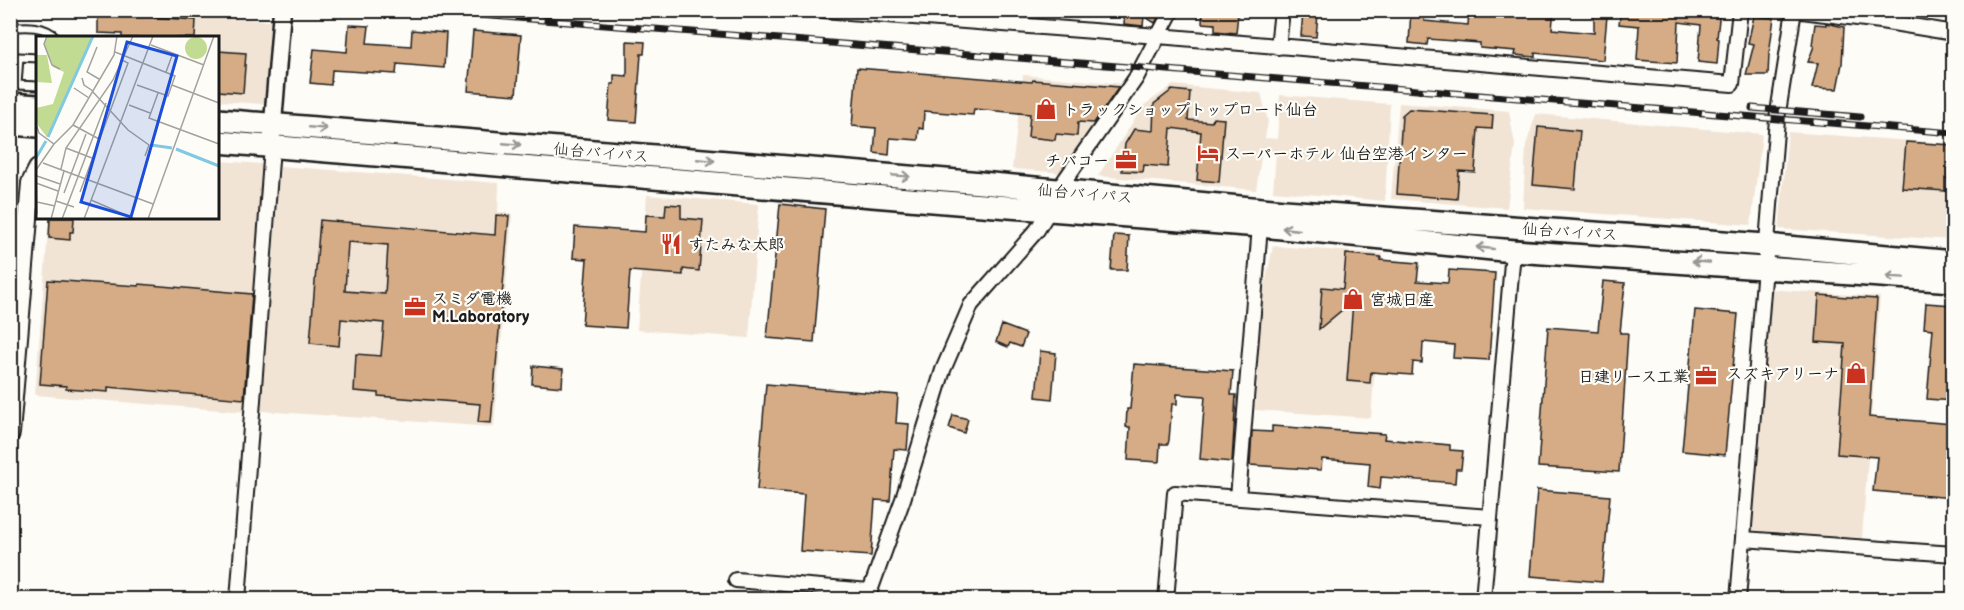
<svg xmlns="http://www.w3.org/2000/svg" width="1964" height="610" font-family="'Balsamiq Sans','Klee One',sans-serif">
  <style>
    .built { fill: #f1e4d5 }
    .building { fill: #d5ac86; stroke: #1c1c1c; stroke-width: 1.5; fill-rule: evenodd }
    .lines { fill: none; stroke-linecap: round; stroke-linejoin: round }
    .service-casing { stroke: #1c1c1c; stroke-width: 11 }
    .minor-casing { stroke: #1c1c1c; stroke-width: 18 }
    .tertiary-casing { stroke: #1c1c1c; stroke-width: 21 }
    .secondary-casing { stroke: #1c1c1c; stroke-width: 22 }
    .trunk-casing { stroke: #1c1c1c; stroke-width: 26 }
    .service { stroke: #fdfcf7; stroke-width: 7 }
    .minor { stroke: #fdfcf7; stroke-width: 14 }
    .tertiary { stroke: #fdfcf7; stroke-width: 16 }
    .secondary { stroke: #fdfcf7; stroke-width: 18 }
    .trunk { stroke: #fdfcf7; stroke-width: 21 }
    .rail-casing { stroke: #1c1c1c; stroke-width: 7 }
    .rail { stroke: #fdfcf7; stroke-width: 4.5; stroke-dasharray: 14; stroke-linecap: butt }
    .oneway { stroke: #989794 }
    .labels { text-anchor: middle; stroke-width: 4.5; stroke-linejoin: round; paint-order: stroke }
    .poi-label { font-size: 16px; font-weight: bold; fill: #1c1c1c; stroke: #fdfcf7; text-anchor: start }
    .street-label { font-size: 16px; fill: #1c1c1c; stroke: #fdfcf7 }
    .inset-river { fill: none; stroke: #80c9e1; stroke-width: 3 }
    .inset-road { fill: none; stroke: #a3a29f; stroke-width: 1.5 }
    .view { fill: #1d4ed8; fill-opacity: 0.15; stroke: #1d4ed8; stroke-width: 3 }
    .inset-edge { fill: none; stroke: #1c1c1c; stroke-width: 3 }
  </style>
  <rect width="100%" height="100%" fill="#fdfcf7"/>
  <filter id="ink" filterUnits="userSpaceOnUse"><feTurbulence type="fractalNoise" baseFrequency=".0167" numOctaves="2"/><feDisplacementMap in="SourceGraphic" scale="12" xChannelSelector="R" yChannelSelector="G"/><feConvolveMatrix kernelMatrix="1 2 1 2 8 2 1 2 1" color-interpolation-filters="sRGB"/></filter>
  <g filter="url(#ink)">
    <!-- built -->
    <path class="built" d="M167 13 270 21 264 104 218 101V38H165Z
      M1023 75 1125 84 1064 173 1012 169Z
      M1173 85 1261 93 1268 121 1265 138 1277 139 1280 95 1390 104 1385 201 1273 191 1276 153 1262 151 1256 190 1098 176 1143 106Z
      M1399 103 1509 111 1515 145 1507 208 1391 199Z
      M1536 114 1762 134 1751 225 1523 208 1526 145Z
      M1788 132 1953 144V240L1779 229Z
      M218 161 263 164 246 412 35 395 49 218H218Z
      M280 166 499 183 498 212 512 214 494 427 261 411Z
      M647 195 759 204 749 338 637 330Z
      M1273 246 1383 254 1371 418 1255 410 1262 299Z
      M1769 289 1880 297 1862 538 1751 530Z"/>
    <!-- building -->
    <path class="building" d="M98 10H153L152 17 196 20 195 38H122V34L98 33Z
      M1125 10H1162L1155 23 1144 16 1143 26 1124 24Z
      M1203 10 1238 13 1236 33 1215 31V24L1202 23Z
      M1411 10H1425L1424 21 1468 25 1469 10H1554L1552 29 1594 33V14L1607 16 1603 60 1535 53V57L1515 55 1516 51 1480 48V43L1428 39 1427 45 1409 43Z
      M1621 10H1720L1717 38 1719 39 1717 64 1698 62 1701 25 1679 22 1677 63 1637 60 1639 26 1619 24Z
      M1303 12 1318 14 1316 37 1301 36Z
      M1754 16 1774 18 1769 54 1768 75H1746L1754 44 1748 43Z
      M1826 23 1844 27 1842 64 1837 89 1812 88 1818 63 1808 62 1814 46 1812 45 1815 24 1826 25Z
      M349 25 369 26 367 43 411 46 412 30 446 33 444 68 397 64 396 74 332 70 331 85 310 83 314 49 347 52Z
      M473 31 521 35 516 95 468 91Z
      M627 41 645 42 644 54H641L636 122 608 120 611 84H614V75L627 76Z
      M218 51 246 53 243 93 218 91Z
      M857 68 1032 82 1033 80 1119 87 1094 123 1078 122 1077 136 1056 134 1055 140 1028 137 1030 114 974 109 973 115 924 111 923 129 919 128 918 140 890 138 889 155 874 153 876 128 852 126Z
      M1172 90 1190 92 1188 120 1212 122 1213 118 1224 119 1219 182 1197 180 1201 132 1171 128 1168 167 1144 165 1143 172 1122 171 1125 144 1134 129 1153 131 1154 104Z
      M1409 109 1493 115 1492 129 1478 128 1475 172 1459 171 1457 199 1397 194 1402 115Z
      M1538 127 1580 131 1575 189 1533 185Z
      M1906 142 1953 145V179L1945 178V191L1902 188Z
      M666 204 681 205V218L703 220 699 271 683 269V275L630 271 626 328 582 325 587 259 573 258 575 227 645 232 646 215 665 216Z
      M780 204 825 209 814 342 767 338Z
      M496 215 509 216 491 423 478 422 480 404 378 396V393L354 391 356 354 381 356 384 323 341 319 339 346 310 343 320 220 495 235ZM348 242 388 245 385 294 345 291Z
      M50 218H74L73 232H70V240L49 238Z
      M1114 235 1129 236 1127 270H1111Z
      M1346 254 1381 257 1380 260 1419 263 1417 281 1448 283 1449 270 1495 273 1489 360 1453 358 1454 345 1423 342 1422 363 1413 362 1412 375 1371 372 1370 383 1347 381 1353 301 1319 329 1322 287 1343 289Z
      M48 280 139 286V284L252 294 244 399 108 387V392L66 389V386L40 384Z
      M1603 281 1625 283 1620 333H1628L1619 472 1538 467 1548 327 1598 331Z
      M1819 295 1877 299 1869 417 1953 424V498L1873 491 1877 457 1837 454 1845 344 1816 342Z
      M1926 303 1953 305V401L1927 399 1933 329 1924 328Z
      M1695 310 1738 314 1725 455 1682 451Z
      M1002 325 1026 334 1021 347 1010 343 1008 347 996 342Z
      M1040 351 1056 353 1052 399 1036 397Z
      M1134 364 1233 371 1231 395H1236L1232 462 1200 459 1205 396 1177 394V404H1172L1169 440 1168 444H1160L1159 462 1128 460 1130 427H1126L1127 409H1130Z
      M533 366 563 369 562 387 532 384Z
      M766 384 898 395 896 423 909 424 907 450 894 449 890 501 875 500 871 556 800 551 804 494 757 490Z
      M953 415 968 419 964 433 949 428Z
      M1272 426 1385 434 1384 439 1450 445V450L1463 451 1461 469H1456L1455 483 1381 477 1380 489 1368 487 1370 463 1322 459 1321 470 1250 465 1252 431 1272 432Z
      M1537 490 1610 496 1602 582 1530 576Z"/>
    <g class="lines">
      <defs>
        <path id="service" d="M10 28C26 26 45 25 57 38
          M38 58 19 57 17 85 38 86"/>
        <path id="minor" d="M823 10 1158 36 1732 84 1740 10
          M1794 10 1881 21 1954 33
          M1278 47 1282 10
          M1238 498 1260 226
          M1743 539 1954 554
          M736 580 870 591 903 499 943 370 971 305 1037 230 1050 209 1058 190 1136 78 1172 10
          M238 600 272 147
          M1166 600 1175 493 1490 517
          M1483 600 1513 251
          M1738 600 1777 119 1794 10"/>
        <path id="tertiary" d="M272 135 282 10"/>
        <path id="secondary" d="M10 433 31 183 38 169"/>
        <path id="trunk" d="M10 104 38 106
          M218 120 970 182 1284 211 1766 245 1954 262
          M10 124 38 126
          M218 142 969 204 1260 226 1513 251 1954 281"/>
      </defs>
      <!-- service casing -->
      <use href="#service" class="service-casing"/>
      <!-- minor casing -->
      <use href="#minor" class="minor-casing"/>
      <!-- tertiary casing -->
      <use href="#tertiary" class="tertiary-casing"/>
      <!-- secondary casing -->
      <use href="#secondary" class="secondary-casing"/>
      <!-- trunk casing -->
      <use href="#trunk" class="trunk-casing"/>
      <!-- service -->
      <use href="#service" class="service"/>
      <!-- minor -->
      <use href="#minor" class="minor"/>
      <!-- tertiary -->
      <use href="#tertiary" class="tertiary"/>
      <!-- secondary -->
      <use href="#secondary" class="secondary"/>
      <!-- trunk -->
      <use href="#trunk" class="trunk"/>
      <defs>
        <path id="rail" d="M418 10 1954 133
          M1752 108 1860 117"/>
      </defs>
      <!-- rail casing -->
      <use href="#rail" class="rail-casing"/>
      <!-- rail -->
      <use href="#rail" class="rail"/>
    </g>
    <!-- one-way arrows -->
    <defs><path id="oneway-shaft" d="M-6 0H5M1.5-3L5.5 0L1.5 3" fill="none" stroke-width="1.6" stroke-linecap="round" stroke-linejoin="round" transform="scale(1.5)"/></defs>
    <g class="oneway">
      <use href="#oneway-shaft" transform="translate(318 128) rotate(5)"/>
      <use href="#oneway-shaft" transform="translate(512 144) rotate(5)"/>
      <use href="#oneway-shaft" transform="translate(706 160) rotate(5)"/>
      <use href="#oneway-shaft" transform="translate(901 176) rotate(5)"/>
      <use href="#oneway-shaft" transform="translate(1291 229) rotate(-174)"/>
      <use href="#oneway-shaft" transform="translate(1485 248) rotate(-174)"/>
      <use href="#oneway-shaft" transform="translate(1701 262) rotate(-176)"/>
      <use href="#oneway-shaft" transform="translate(1895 277) rotate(-176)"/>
    </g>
  </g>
  <!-- icons -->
  <defs>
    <symbol id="shop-bare" viewBox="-9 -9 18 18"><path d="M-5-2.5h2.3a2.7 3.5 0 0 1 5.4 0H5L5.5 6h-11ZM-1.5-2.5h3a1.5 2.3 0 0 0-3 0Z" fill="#c8321e" stroke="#fdfcf7" stroke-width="2.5" paint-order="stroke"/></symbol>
    <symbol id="hotel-bare" viewBox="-9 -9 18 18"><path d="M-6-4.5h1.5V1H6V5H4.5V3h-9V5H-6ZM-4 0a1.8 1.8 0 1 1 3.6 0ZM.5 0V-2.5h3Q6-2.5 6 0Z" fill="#c8321e" stroke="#fdfcf7" stroke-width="2.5" paint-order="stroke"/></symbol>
    <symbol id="office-bare" viewBox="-9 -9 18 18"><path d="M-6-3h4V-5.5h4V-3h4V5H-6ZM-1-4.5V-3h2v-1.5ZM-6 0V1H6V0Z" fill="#c8321e" stroke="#fdfcf7" stroke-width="2.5" paint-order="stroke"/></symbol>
    <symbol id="restaurant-bare" viewBox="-9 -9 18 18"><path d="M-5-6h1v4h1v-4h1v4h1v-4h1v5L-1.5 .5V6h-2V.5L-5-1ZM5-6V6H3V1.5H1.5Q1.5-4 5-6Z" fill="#c8321e" stroke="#fdfcf7" stroke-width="2.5" paint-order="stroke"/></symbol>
  </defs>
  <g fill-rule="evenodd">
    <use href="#shop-bare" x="1031" y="94" width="30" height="30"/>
    <use href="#hotel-bare" x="1193" y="138" width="30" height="30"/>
    <use href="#office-bare" x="1111" y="145" width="30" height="30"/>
    <use href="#restaurant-bare" x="656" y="229" width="30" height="30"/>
    <use href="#shop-bare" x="1338" y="284" width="30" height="30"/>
    <use href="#office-bare" x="400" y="292" width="30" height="30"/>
    <use href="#shop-bare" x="1841" y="358" width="30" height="30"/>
    <use href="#office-bare" x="1691" y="361" width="30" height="30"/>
  </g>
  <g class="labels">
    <!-- poi labels -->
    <g class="poi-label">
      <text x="1063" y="115">トラックショップトップロード仙台</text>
      <text x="1225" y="159">スーパーホテル 仙台空港インター</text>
      <text x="1109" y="166" text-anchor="end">チバコー</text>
      <text x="688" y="250">すたみな太郎</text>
      <text x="432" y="304">スミダ電機<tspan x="432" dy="18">M.Laboratory</tspan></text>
      <text x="1370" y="305">宮城日産</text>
      <text x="1839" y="379" text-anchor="end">スズキアリーナ</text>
      <text x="1689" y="382" text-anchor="end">日建リース工業</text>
    </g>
    <!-- street labels -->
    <g class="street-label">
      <text transform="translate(601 152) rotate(5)" y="6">仙台バイパス</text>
      <text transform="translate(1085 193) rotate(5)" y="6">仙台バイパス</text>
      <text transform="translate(1570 231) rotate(4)" y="6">仙台バイパス</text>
    </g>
  </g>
  <!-- overview -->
  <g transform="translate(36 36)">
    <rect width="183" height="183" fill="#fdfcf7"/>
    <path d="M10 0H57L11 101 1 88 0 72 17 68 28 36 17 31 8 8ZM149 12a11 11 0 1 1 22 0a11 11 0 1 1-22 0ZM0 19H11L16 47 0 46Z" fill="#c2db92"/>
    <path class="inset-river" d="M12 101 57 0M115 109 136 112M140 113 183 130M0 122 10 105"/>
    <path class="inset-road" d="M11 0 8 8 16 29 24 33M115 9 168 29M61 11 51 36 63 43M79 16 139 40 132 60 101 49M130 36 137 17M46 42 48 49 57 55M136 49 183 67M38 52 53 62M57 56 92 94 113 109 109 120M122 57 113 82 183 108M93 69 114 77M0 88 3 97 18 108 37 89 78 19 81 0M37 89 63 103M30 112 56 122M7 127 117 168M25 133 30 112 77 44 97 0M0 134 18 108M0 136 1 178M1 140 24 148M0 147 22 155M44 156 92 27 86 24M28 157 50 98M55 164 99 183M20 165 38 171M1 166 19 170M15 183 28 135M26 183 70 67M48 183 117 0M112 183 178 0"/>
    <path class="view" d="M91 6 141 20 95 181 45 166Z"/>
    <rect width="183" height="183" class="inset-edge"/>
  </g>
  <!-- margin -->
  <rect width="1964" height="610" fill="none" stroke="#fdfcf7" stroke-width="36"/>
  <rect x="18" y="18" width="1928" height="574" fill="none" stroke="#1c1c1c" stroke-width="2" filter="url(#ink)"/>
</svg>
